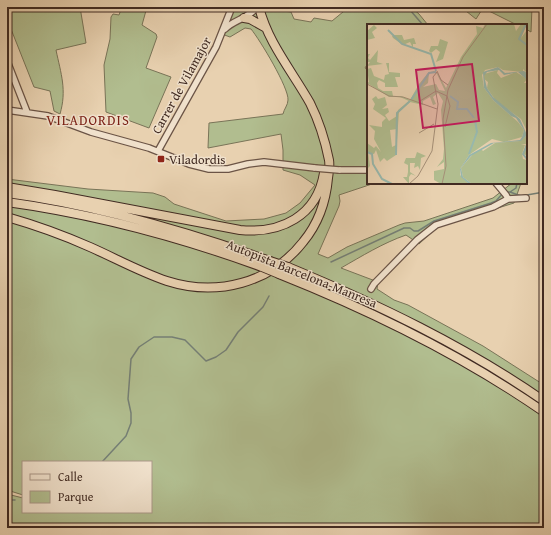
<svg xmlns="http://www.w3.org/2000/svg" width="551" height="535" font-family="'Gentium Book Plus',serif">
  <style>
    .green { fill: #b1bd8f; stroke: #797458 }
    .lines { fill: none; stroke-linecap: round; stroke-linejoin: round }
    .stream { stroke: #757f75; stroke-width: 1.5 }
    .minor-casing { stroke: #6b5446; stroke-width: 8 }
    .highway-casing { stroke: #412b22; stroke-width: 10 }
    .minor { stroke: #f0e1cc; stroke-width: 5.5 }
    .highway { stroke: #e8d1b0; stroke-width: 8 }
    .minor-bridge-casing { stroke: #6b5446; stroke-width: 8; stroke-linecap: butt }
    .highway-bridge-casing { stroke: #412b22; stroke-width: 10; stroke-linecap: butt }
    .minor-bridge { stroke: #f0e1cc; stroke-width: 5.5 }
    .highway-bridge { stroke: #e8d1b0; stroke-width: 8 }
    .poi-dot { fill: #8f2418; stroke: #f0e1cc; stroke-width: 1.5 }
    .labels { text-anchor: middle; stroke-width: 3; stroke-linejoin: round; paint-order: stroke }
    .street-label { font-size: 13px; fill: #412b22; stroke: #f0e1cc }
    .poi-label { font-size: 13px; fill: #412b22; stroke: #f0e1cc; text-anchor: start }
    .neighbourhood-label { font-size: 14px; letter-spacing: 1px; fill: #7a1f14; stroke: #f0e1cc }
    .inset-river { fill: none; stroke: #97b7ac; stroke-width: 2 }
    .inset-road { fill: none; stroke: #a58f77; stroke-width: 1 }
    .view { fill: #c2185b; fill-opacity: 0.15; stroke: #c2185b; stroke-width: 2 }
    .inset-edge { fill: none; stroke: #412b22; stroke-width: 2 }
  </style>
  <rect width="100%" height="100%" fill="#e8d1b0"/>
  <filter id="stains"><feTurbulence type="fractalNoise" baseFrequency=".005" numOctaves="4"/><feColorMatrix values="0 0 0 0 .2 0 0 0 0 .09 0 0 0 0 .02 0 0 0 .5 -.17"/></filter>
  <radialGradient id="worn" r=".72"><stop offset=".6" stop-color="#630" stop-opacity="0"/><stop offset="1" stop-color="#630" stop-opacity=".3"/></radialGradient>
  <!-- green -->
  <path class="green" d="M7 7H80L86 43 56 50C61 74 67 90 60 114L54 111 50 91 34 87 7 19Z
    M122 7H147L142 25 156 34 157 37 146 68 171 77 149 128 106 112 104 65 110 39 111 17 113 14 119 15Z
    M230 7H268L269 9 291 12 294 19 311 22 314 18 332 21 349 7H411L419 14 428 25H368V63L365 68 368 70V183H375L339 195 340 201 339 206 318 254 328 258 347 247 399 225 405 223 424 221 493 198 512 183H521L514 203 437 227 419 244 406 235C383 243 362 256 341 268L378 282 377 289 394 300 408 305 483 346 544 385V528H7V494L23 498V512H151V462H23V495L7 490V179L88 189 153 193 165 197 174 204 226 221 264 219 286 213 300 203 315 185 300 175 283 170V150L281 134 208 148 209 123 283 114C284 109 288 105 288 100 289 88 260 40 251 29L245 28 230 37 219 33Z
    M461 7H532L531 32 526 29V25H517L483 8 476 19Z"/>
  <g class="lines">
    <!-- stream -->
    <path class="stream" d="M405 7 410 10 423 25
      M506 192H510L516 188 517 183
      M510 192 521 196 544 192
      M331 262 404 228H410L414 231H418L434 221 491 203 496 201 503 193
      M102 462 126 436 131 423V413L128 399 131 359 139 347 154 337H172L185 340 206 361 216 357 226 350 238 332 263 307 269 296
      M7 500H15"/>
    <defs>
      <path id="minor" d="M225 29C235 19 248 19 257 7
        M7 61 27 112
        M7 110 48 116 91 132 149 148 189 164 209 169H228L248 164 264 162 315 168
        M158 151 216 47 232 7
        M339 170H368
        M496 183 506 195 508 199
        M371 289 374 284 417 240 436 225 493 207 508 199 526 198"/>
      <path id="highway" d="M244 18 250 19 266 28
        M7 187 55 195 240 230C281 234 317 216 324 173
        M7 193C97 205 185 231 270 261
        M7 202C94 214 180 237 262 267
        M7 217C35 225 63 235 90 247 115 258 140 272 167 281 217 297 271 283 303 242 318 224 326 201 328 178 329 172 330 166 329 160 325 140 319 121 310 103 292 71 268 43 259 7
        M288 267C377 304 465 346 544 401
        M279 274C372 311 462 355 544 412"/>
    </defs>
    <!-- minor casing -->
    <use href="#minor" class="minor-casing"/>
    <!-- highway casing -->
    <use href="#highway" class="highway-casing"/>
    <!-- minor -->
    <use href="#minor" class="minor"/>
    <!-- highway -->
    <use href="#highway" class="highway"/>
    <defs>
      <path id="minor-bridge" d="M315 168 339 170"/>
      <path id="highway-bridge" d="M270 261 288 267
        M262 267 279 274"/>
    </defs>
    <!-- minor-bridge casing -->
    <use href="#minor-bridge" class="minor-bridge-casing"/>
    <!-- highway-bridge casing -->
    <use href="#highway-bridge" class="highway-bridge-casing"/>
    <!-- minor-bridge -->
    <use href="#minor-bridge" class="minor-bridge"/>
    <!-- highway-bridge -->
    <use href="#highway-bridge" class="highway-bridge"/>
  </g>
  <!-- markers -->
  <rect class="poi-dot" x="157" y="155" width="8" height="8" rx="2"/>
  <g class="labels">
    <!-- street labels -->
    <g class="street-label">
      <text transform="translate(181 85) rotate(-61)" y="5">Carrer de Vilamajor</text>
      <text transform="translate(302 273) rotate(22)" y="5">Autopista Barcelona-Manresa</text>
    </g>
    <!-- poi labels -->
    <g class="poi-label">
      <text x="169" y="164">Viladordis</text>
    </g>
    <!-- neighbourhood labels -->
    <g class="neighbourhood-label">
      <text x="88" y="125">VILADORDIS</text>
    </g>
  </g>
  <!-- overview -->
  <g transform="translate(367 24)">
    <rect width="160" height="160" fill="#e8d1b0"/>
    <path d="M118 0H147L149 7 154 0H160L154 14 160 6V49L156 45V48L136 46 131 43 118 46 115 51 117 64 127 77 151 98 157 106 155 113 137 118 125 115 102 131 93 145V151L102 160H74L67 156V147L77 145V138L70 143 76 135 77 125 74 86 76 77 71 69 66 73 69 80 66 81 63 73 56 77V81L43 78 32 87 29 131 20 137 17 134 13 138 9 126 7 130 1 128 3 142 0 145V119L7 124 9 122 14 128 7 115 8 107 2 101 15 103V98L19 94 6 85 8 80 5 75 9 72 11 75 18 73 20 81 15 85 21 84 22 88 18 91 22 97 30 92 31 86 42 77 33 73H22L0 59 2 58 0 45 4 44 7 52 17 56 18 51 22 50 19 39H22V48L33 49V53H28L31 63H18V59L12 56 10 59 11 64 16 67H25L26 72H34L43 76 52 60 61 49 67 47 70 48 79 64 94 33 110 10 109 2 116 4ZM68 48 70 50 78 67 72 66 69 60 56 63 61 59 62 49ZM30 105 29 121 25 123 23 106ZM7 1 10 4 5 8 8 14 0 16V7ZM28 11H35L37 16 47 14 49 20H46V24L43 18 36 21 26 14 25 12ZM73 15 81 18 76 35 69 38 73 28 69 25 64 29 62 27 64 22H71ZM11 26 10 38 16 40 0 42 3 38H0V30H3L1 34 3 36ZM131 46 130 49 134 54 149 48 160 55 157 59H160V107L154 95 129 77 120 64 121 58 117 55V50ZM160 111 159 131 156 130 159 120H154L158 121 155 130 156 135 160 136V160H105L96 153 94 144 107 129 114 125 116 127 128 119 153 117ZM50 128 59 132 54 134 53 146 51 142 47 144 48 139H43V148L49 152 44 150 42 153V149V160L36 153H40L41 148V141L37 139 39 134H48Z" fill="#b1bd8f" fill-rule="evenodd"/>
    <path d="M131 43 138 49 157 47 160 49 159 55 151 48 137 51 132 46 120 48 117 52 120 64 126 73 153 95 160 111 154 117 127 119 104 132 94 144 96 153 105 160H102L94 153 93 145 102 131 124 119 153 116 155 113 157 106 149 94 144 92 127 77 117 64 116 48Z" fill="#97b7ac"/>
    <path class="inset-river" d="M159 0 152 15 160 21M21 6 35 20 64 30 69 47M83 72 91 78 90 85H100L107 94M44 76 62 49 69 48M160 121 156 130 160 135M0 128 5 130 6 140 15 155 25 160M102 130 110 108 108 96M29 131 30 89 43 77"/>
    <path class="inset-road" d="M70 47 74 56 81 61M0 60 22 72 36 73 70 85M53 77 69 67 80 72 83 82 78 103M52 109 67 100M42 160 51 152 65 127 71 80 66 53 70 48M75 160 79 142 76 95 81 66 96 33 120 0"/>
    <path class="view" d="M105 40 112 97 56 104 49 46Z"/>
    <rect width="160" height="160" class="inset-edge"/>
  </g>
  <!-- margin -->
  <rect width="551" height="535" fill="none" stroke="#e8d1b0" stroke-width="24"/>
  <rect x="8" y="8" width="535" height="519" fill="none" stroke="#412b22" stroke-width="2"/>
  <rect x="12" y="12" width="527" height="511" fill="none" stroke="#412b22"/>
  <!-- legend -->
  <rect x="22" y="461" width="130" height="52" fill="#f0e1cc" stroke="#aa9888"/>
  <rect x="30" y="474" width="20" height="6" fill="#f0e1cc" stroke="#aa9888"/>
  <text x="58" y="481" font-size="12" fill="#412b22">Calle</text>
  <rect x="30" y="491" width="20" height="12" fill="#b1bd8f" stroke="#aa9888"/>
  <text x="58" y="501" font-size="12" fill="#412b22">Parque</text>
  <rect width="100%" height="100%" filter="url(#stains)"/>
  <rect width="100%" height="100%" fill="url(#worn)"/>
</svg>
